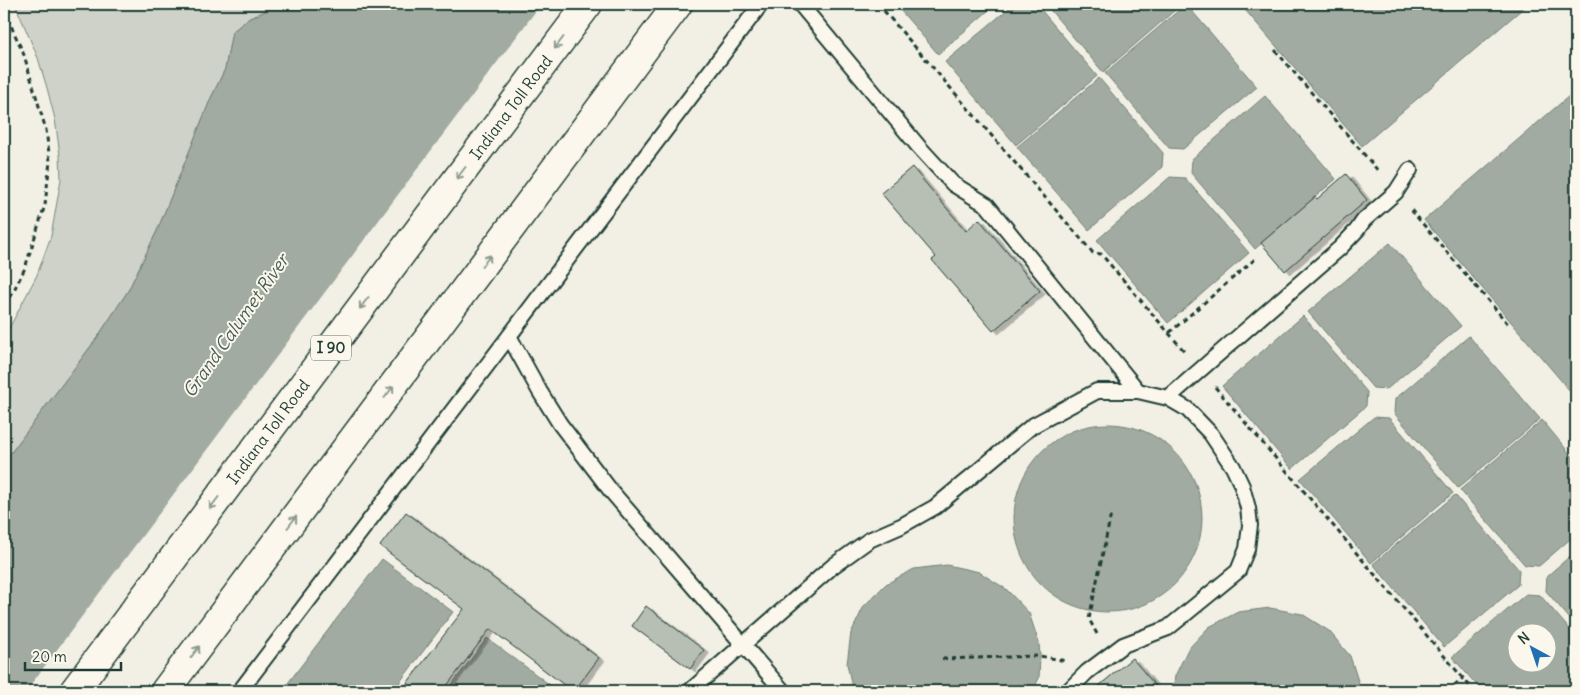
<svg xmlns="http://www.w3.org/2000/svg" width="1580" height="695" font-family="Delius,sans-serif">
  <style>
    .green { fill: #cfd2c8; stroke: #77887e }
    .water { fill: #a2aba1; stroke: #6e7f75; fill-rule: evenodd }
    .pier { fill: #f2f0e5 }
    .building { fill: #b7beb3; stroke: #1f3d34; filter: url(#shadow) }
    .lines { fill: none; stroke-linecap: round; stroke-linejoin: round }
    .lane-casing { stroke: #1f3d34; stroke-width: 18 }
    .highway-casing { stroke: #1f3d34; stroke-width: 31 }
    .path { stroke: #1f3d34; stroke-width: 3; stroke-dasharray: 5 4; stroke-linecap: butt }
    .lane { stroke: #fbf7ec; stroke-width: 14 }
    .highway { stroke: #fbf7ec; stroke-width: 28 }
    .oneway { stroke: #8d9a90 }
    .labels { text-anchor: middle; stroke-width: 4; stroke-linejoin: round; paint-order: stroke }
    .shield { fill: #fbf7ec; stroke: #61756b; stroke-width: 1 }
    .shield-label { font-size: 15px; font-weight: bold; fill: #1f3d34 }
    .street-label { font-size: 16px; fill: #1f3d34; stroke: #fbf7ec }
    .water-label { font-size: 18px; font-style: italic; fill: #465e55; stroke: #fbf7ec }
  </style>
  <defs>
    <filter id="shadow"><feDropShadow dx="5.5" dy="3" stdDeviation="0" flood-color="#0004"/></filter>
  </defs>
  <rect width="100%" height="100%" fill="#f2f0e5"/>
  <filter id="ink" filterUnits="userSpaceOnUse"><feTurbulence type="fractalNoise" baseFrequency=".02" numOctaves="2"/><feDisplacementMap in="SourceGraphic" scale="10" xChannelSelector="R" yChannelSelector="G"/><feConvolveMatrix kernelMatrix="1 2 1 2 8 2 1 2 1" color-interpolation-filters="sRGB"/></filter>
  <g filter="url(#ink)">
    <!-- green -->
    <path class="green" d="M15 4H281L248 19 232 32 225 69 211 98 157 231 128 291 97 338 4 462V338L37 275 51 236 61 179 60 155 55 119 47 88 38 58Z"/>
    <!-- water -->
    <path class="water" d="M281 4H561L45 691H4V462L97 338 128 291 157 231 211 98 225 69 232 32 248 19Z
      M895 4H996L938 54Z
      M1014 4H1036L1097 76 1016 145 945 62Z
      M1045 4H1182L1103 72Z
      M1186 4 1257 87 1183 149 1169 148 1105 73Z
      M1240 4H1528L1362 146Z
      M1099 78 1163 153 1162 167 1089 230 1017 147Z
      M1576 90V398L1424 220Z
      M1265 96 1336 179 1255 249 1191 173 1192 159Z
      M1170 177 1185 178 1249 253 1168 323 1097 240Z
      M1390 243 1461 326 1387 389 1373 388 1308 312Z
      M1303 316 1367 392 1366 406 1292 469 1222 386Z
      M1469 336 1540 419 1458 488 1394 413 1395 399Z
      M1374 417 1389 418 1453 493 1371 563 1300 479Z
      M1542 420 1576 461V534L1539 566 1525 565 1460 490Z
      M1014 518a94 94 0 1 1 188 0a94 94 0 1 1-188 0Z
      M1455 495 1519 570 1518 585 1444 647 1373 564Z
      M1576 551V626L1546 591 1547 576Z
      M382 559 453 612 393 691H282Z
      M947 565 979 572 1006 589 1029 613 1039 643 1040 656 1039 678 1033 691H853L847 664 851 633 864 606 886 584 914 569Z
      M1526 594 1540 595 1576 637V691H1482L1452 657ZM1518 632H1548V662H1518Z
      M1270 608 1302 614 1329 631 1350 656 1360 687V691H1173L1175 676 1188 649 1209 627 1238 612Z
      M487 638 558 691H447Z"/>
    <!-- pier -->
    <path class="pier" d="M541 4H563L212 477 48 691H26Z"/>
    <!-- building -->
    <path class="building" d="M912 167 966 231 979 219 1040 291 993 331 932 260 936 257 881 193Z
      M1346 174 1367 200 1285 271 1261 243 1315 197 1317 199Z
      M406 512 599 658 574 691H572L490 629 443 691H401L464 609 380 546Z
      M646 606 704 650 690 669 632 626Z
      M1132 658 1160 691H1093Z"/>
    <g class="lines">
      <defs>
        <path id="lane" d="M800 4 919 147 953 184 987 205 1138 391
          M509 336 540 392 560 424 611 491 783 691
          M1168 398 1340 248 1357 230 1364 220 1396 192 1410 170
          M240 691 761 4
          M690 691 833 566 869 540 901 526 935 507 1032 426 1097 391H1138L1168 398 1187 409 1211 434 1233 467 1242 486 1248 508 1250 525 1247 549 1238 571 1168 628 1123 645 1087 672 1068 691"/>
        <g id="highway">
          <path id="s1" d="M74 691 588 4"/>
          <path d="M165 691 678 4"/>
        </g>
      </defs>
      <!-- lane casing -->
      <use href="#lane" class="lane-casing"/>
      <!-- highway casing -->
      <use href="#highway" class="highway-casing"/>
      <!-- path -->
      <path class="path" d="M878 4 1093 253 1101 254 1185 352
        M4 10 24 55 46 130 50 161 45 205 25 268 4 310
        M1275 50 1380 173
        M1411 210 1508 324
        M1169 333 1255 259
        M1215 387 1474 691
        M1097 634 1089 619 1111 514
        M942 659 1040 656 1066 661
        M613 686 618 691
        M1447 691 1463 678"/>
      <!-- lane -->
      <use href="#lane" class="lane"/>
      <!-- highway -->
      <use href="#highway" class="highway"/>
    </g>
    <!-- one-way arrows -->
    <defs><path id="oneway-shaft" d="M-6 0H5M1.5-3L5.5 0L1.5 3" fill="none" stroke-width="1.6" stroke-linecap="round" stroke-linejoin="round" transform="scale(1.25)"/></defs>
    <g class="oneway">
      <use href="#oneway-shaft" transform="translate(559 43) rotate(127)"/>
      <use href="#oneway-shaft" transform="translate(461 173) rotate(127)"/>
      <use href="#oneway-shaft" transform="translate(486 261) rotate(-53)"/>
      <use href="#oneway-shaft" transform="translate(364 303) rotate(127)"/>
      <use href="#oneway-shaft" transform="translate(389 392) rotate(-53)"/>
      <use href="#oneway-shaft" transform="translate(214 503) rotate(127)"/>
      <use href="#oneway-shaft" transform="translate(292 522) rotate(-53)"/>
      <use href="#oneway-shaft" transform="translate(195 652) rotate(-53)"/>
    </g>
  </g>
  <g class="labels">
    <!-- shield labels -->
    <rect class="shield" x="311" y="335.5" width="40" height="25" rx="4"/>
    <g class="shield-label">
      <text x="331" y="353">I 90</text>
    </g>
    <!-- street labels -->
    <g class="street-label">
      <text dy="6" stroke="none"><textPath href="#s1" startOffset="729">Indiana Toll Road</textPath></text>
      <text dy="6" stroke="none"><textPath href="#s1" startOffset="324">Indiana Toll Road</textPath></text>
    </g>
    <!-- water labels -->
    <g class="water-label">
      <text transform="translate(236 326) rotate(-55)" y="6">Grand Calumet River</text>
    </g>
  </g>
  <!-- margin -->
  <rect width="1580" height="695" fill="none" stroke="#fbf7ec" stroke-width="20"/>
  <rect x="10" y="10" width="1560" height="675" fill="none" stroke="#1f3d34" stroke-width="2" filter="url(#ink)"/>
  <!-- north arrow -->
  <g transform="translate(1532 648) rotate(320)"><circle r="24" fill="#fbf7ec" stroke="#a3ada2"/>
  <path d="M0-4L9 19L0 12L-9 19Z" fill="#1f6fb2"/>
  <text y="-8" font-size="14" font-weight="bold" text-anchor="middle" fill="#1f3d34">N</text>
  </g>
  <!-- scale -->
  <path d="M25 662v8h96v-8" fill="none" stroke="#1f3d34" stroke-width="2.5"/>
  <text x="32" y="662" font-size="15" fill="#1f3d34" stroke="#fbf7ec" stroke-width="4" paint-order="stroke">20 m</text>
</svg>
